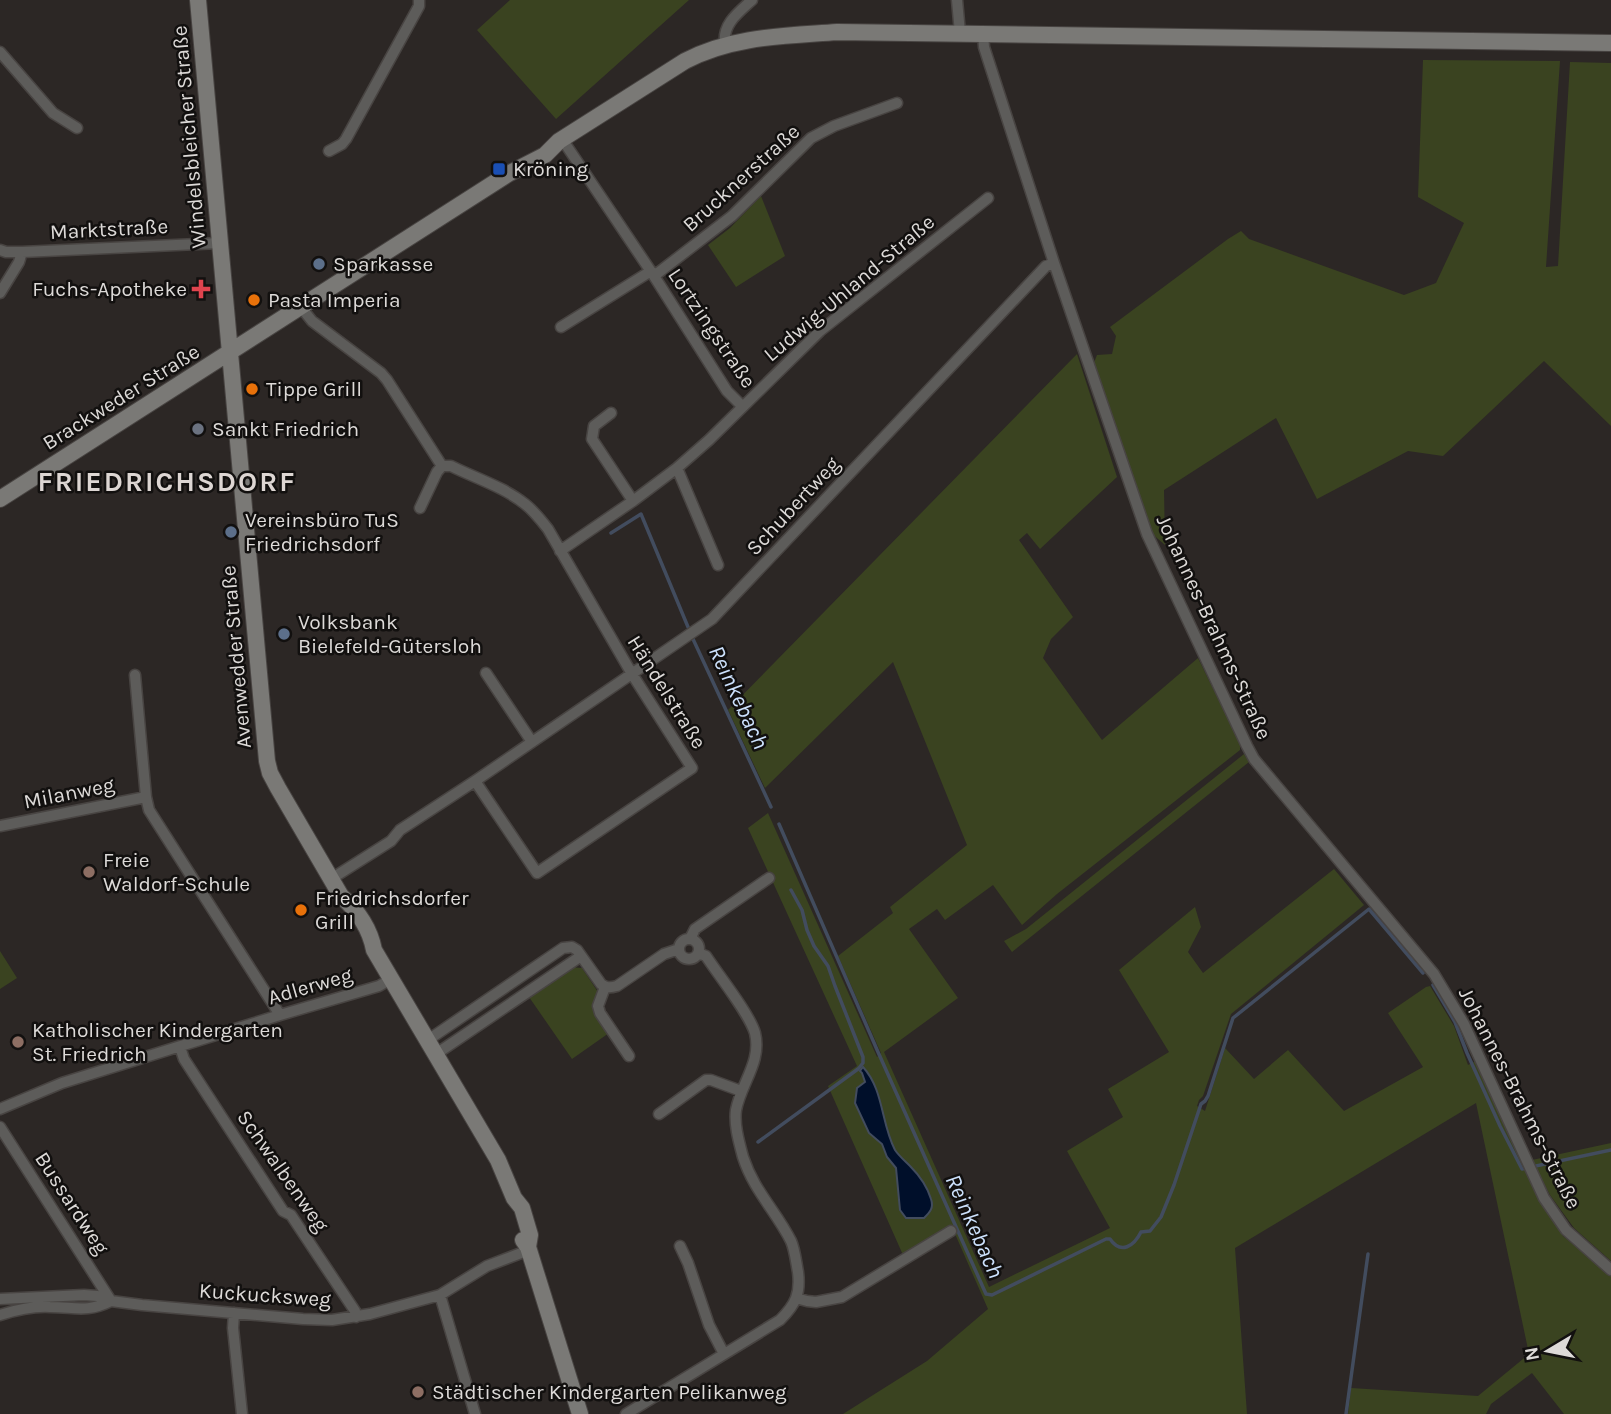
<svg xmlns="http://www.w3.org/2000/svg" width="1611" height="1414" font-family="Karla,sans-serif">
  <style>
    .green { fill: #3a4320 }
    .water { fill: #000f2a; stroke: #424c5e; stroke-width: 2 }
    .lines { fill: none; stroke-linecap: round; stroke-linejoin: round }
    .stream { stroke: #424c5e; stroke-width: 3.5 }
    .minor-casing { stroke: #484442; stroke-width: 13 }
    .secondary-casing { stroke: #484442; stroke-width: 18 }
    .minor { stroke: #5d5c5a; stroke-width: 10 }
    .secondary { stroke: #7a7976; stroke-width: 16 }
    .transit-dot { fill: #1a4fb4; stroke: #12100f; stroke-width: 2.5 }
    .service-dot { fill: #5c6f8a; stroke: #12100f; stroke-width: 2.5 }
    .health-dot { fill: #e0444e; stroke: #12100f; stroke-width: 2.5 }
    .food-dot { fill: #e8710a; stroke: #12100f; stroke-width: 2.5 }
    .worship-dot { fill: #6b7280; stroke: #12100f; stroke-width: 2.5 }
    .education-dot { fill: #8d6e63; stroke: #12100f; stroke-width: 2.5 }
    .labels { text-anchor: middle; stroke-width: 5; stroke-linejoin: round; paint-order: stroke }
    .street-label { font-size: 21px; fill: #dddad8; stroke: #12100f }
    .poi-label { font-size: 21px; fill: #dddad8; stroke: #12100f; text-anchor: start }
    .water-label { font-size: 23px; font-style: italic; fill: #cde2fd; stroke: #12100f }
    .district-label { font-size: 28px; font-weight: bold; letter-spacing: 2px; fill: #ddd6d3; stroke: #12100f }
  </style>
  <rect width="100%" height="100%" fill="#2c2725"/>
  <!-- green -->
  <path class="green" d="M510 0H689L556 119 477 30Z
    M1423 60 1560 61 1546 267 1558 266 1570 62 1611 63V426L1544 361 1443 456 1408 451 1317 499 1276 418 1164 490 1165 545 1150 532 1093 365 1097 355 1112 354 1116 336 1110 327 1228 239 1241 231 1249 239 1404 295 1436 283 1464 223 1418 197Z
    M761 196 785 256 736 287 708 245 730 228Z
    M1077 354 1117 477 1040 549 1027 533 1019 540 1073 617 1051 639 1043 658 1102 740 1198 658 1240 743V750L1057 894 1022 925 993 885 945 920 937 909 909 929 958 998 884 1052 989 1287 1110 1228 1067 1151 1123 1117 1108 1089 1169 1052 1119 970 1195 907 1201 927 1188 952 1203 973 1334 869 1364 905 1231 1014 1203 1096 1199 1100 1197 1106 1205 1111 1225 1048 1254 1079 1288 1050 1344 1111 1423 1067 1388 1013 1426 987 1430 986 1454 1026 1468 1065 1476 1061 1520 1158 1543 1204 1563 1236 1611 1276V1414H1564L1532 1373 1491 1404 1486 1414H1348L1351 1388 1478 1396 1529 1354 1476 1103 1235 1248 1247 1414H843L927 1361 988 1309 952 1227 903 1255 828 1086 857 1066 748 828 768 813 877 1057 881 1053 838 956 893 913 890 907 967 845 893 662 765 788 728 710Z
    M1244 754 1249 762 1012 952 1004 941 1026 929Z
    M0 951 17 978 0 989Z
    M570 967 582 968 598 992 593 1010 609 1033 572 1059 529 997Z
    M1611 1143V1261L1574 1228 1550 1195 1532 1160Z"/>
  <!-- water -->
  <path class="water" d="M863 1067C884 1090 881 1124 895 1150 899 1156 905 1161 910 1166 919 1175 927 1186 931 1199 934 1208 930 1212 924 1218H906L900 1210 896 1168 887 1157 882 1144 869 1133 855 1103 857 1088 865 1082 862 1073 860 1071Z"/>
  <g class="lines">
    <!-- stream -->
    <path class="stream" d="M611 533 641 514 688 627
      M693 639 771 807
      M779 824 878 1052 986 1294 992 1295 1106 1239H1110C1121 1255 1134 1246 1141 1232L1150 1231 1161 1217 1174 1185 1201 1104 1205 1101 1208 1096 1233 1018 1369 909 1423 973
      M1433 985 1455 1022 1467 1053 1500 1126 1522 1169 1611 1150
      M758 1142 858 1069 863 1063V1057L835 986 828 966 814 946 807 930 802 910 791 890
      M1346 1414 1368 1254"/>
    <defs>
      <path id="minor" d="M957 0 960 33
        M983 33 984 47 1054 263 1147 534 1247 746 1254 759 1434 974 1464 1024 1544 1198 1566 1230 1611 1270
        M725 44C722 24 739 12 752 0
        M0 52 53 113 77 128
        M562 139 654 276 727 391 742 406
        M329 151 342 144 346 139 419 6V0
        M0 250 6 252H22L220 243
        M654 276 732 216 811 138 834 126 897 103
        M0 293 19 262 22 252
        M300 306 312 321 381 373 387 380 442 466
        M561 327 651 271
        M611 413 594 426 592 439 633 501
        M677 468 718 565
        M420 508 437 472 442 466H451C475 478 504 487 525 504 534 511 541 520 548 529L632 674 692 768 537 873 475 781
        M560 551 633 501 677 468 709 440 820 331 988 198
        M486 673 532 742
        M135 675 146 797 149 810 280 1015
        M0 826 146 797
        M331 879 391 841 400 830 475 781 712 619 1046 266 1054 263
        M690 939 695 929 769 878
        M679 949a10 10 0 1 1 20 0a10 10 0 1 1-20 0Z
        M605 987 598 1006 600 1013 629 1056
        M428 1040 563 948 572 947 577 950 601 984C606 988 610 988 617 986L664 954 679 949
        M180 1047 184 1059 283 1211 291 1215 355 1311 356 1317
        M436 1054 581 956
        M0 1109 62 1083 280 1015 379 986 391 979
        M659 1114 706 1080H711L741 1091
        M0 1127 111 1301C87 1313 75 1307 50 1307 33 1306 16 1310 0 1315
        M680 1246 688 1263 709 1325 724 1354
        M440 1295 475 1414
        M796 1298 807 1301 816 1302 842 1297 951 1231
        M0 1299 84 1295 97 1296 111 1301 142 1305 303 1319 332 1320 370 1314 440 1295 487 1266 529 1250
        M234 1313 233 1328 242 1414
        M626 1414 780 1320C786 1314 793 1306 796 1298 799 1290 799 1280 798 1272 796 1262 795 1250 791 1241 776 1211 754 1191 743 1157 739 1142 734 1125 736 1110 741 1083 762 1062 755 1033 749 1013 719 976 706 956L698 953"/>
      <path id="secondary" d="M198 0 267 761 270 773 278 788 341 896C357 910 370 929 374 950L498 1160 514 1198 522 1208 530 1235 528 1247
        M0 499 508 174 545 155 559 141 685 61C732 36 785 36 837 32L1611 43
        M523 1240 528 1247 580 1414"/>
    </defs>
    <!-- minor casing -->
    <use href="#minor" class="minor-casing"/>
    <!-- secondary casing -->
    <use href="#secondary" class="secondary-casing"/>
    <!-- minor -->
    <use href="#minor" class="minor"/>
    <!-- secondary -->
    <use href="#secondary" class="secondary"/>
  </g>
  <!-- markers -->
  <rect class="transit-dot" x="492" y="162" width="14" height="14" rx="3.5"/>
  <g class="service-dot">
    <circle cx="319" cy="264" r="7"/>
    <circle cx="231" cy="532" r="7"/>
    <circle cx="284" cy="634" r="7"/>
  </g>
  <path class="health-dot" d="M197.5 278.5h7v7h7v7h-7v7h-7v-7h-7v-7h7z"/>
  <g class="food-dot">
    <circle cx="254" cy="300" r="7"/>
    <circle cx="252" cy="389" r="7"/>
    <circle cx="301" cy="910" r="7"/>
  </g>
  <circle class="worship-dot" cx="198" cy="429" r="7"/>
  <g class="education-dot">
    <circle cx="89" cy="872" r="7"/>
    <circle cx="18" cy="1042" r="7"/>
    <circle cx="418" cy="1392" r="7"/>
  </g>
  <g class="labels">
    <!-- street labels -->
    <g class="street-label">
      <text transform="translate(189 137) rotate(-95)" y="7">Windelsbleicher Straße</text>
      <text transform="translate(741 178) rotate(-42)" y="7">Brucknerstraße</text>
      <text transform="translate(109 229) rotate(-3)" y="7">Marktstraße</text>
      <text transform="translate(849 288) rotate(-40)" y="7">Ludwig-Uhland-Straße</text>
      <text transform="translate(712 328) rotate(56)" y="7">Lortzingstraße</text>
      <text transform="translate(121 397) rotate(-32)" y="7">Brackweder Straße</text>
      <text transform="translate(793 506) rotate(-47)" y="7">Schubertweg</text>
      <text transform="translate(1214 627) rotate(65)" y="7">Johannes-Brahms-Straße</text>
      <text transform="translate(236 657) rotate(-95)" y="7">Avenwedder Straße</text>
      <text transform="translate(667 692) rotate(58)" y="7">Händelstraße</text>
      <text transform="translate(69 793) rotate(-11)" y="7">Milanweg</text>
      <text transform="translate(310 986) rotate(-16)" y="7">Adlerweg</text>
      <text transform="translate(1520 1098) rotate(63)" y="7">Johannes-Brahms-Straße</text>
      <text transform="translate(283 1171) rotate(55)" y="7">Schwalbenweg</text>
      <text transform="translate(72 1203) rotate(57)" y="7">Bussardweg</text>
      <text transform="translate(265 1295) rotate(4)" y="7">Kuckucksweg</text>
    </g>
    <!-- poi labels -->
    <g class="poi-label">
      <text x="513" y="176">Kröning</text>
      <text x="333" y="271">Sparkasse</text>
      <text x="187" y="296" text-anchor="end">Fuchs-Apotheke</text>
      <text x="268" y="307">Pasta Imperia</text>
      <text x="266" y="396">Tippe Grill</text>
      <text x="212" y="436">Sankt Friedrich</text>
      <text x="245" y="527">Vereinsbüro TuS<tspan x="245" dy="24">Friedrichsdorf</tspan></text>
      <text x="298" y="629">Volksbank<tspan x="298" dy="24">Bielefeld-Gütersloh</tspan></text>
      <text x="103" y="867">Freie<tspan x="103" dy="24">Waldorf-Schule</tspan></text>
      <text x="315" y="905">Friedrichsdorfer<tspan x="315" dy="24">Grill</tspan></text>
      <text x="32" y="1037">Katholischer Kindergarten<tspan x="32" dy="24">St. Friedrich</tspan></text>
      <text x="432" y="1399">Städtischer Kindergarten Pelikanweg</text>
    </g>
    <!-- water labels -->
    <g class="water-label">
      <text transform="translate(739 697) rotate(65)" y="8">Reinkebach</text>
      <text transform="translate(975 1226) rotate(66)" y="8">Reinkebach</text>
    </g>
    <!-- district labels -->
    <g class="district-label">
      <text x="167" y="491">FRIEDRICHSDORF</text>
    </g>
  </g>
  <!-- north arrow -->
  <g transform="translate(1548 1351) rotate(260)" stroke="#12100f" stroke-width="5" paint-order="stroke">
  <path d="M0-5L12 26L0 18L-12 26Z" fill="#dddad8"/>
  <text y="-10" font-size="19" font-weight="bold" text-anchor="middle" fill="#dddad8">N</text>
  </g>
</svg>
